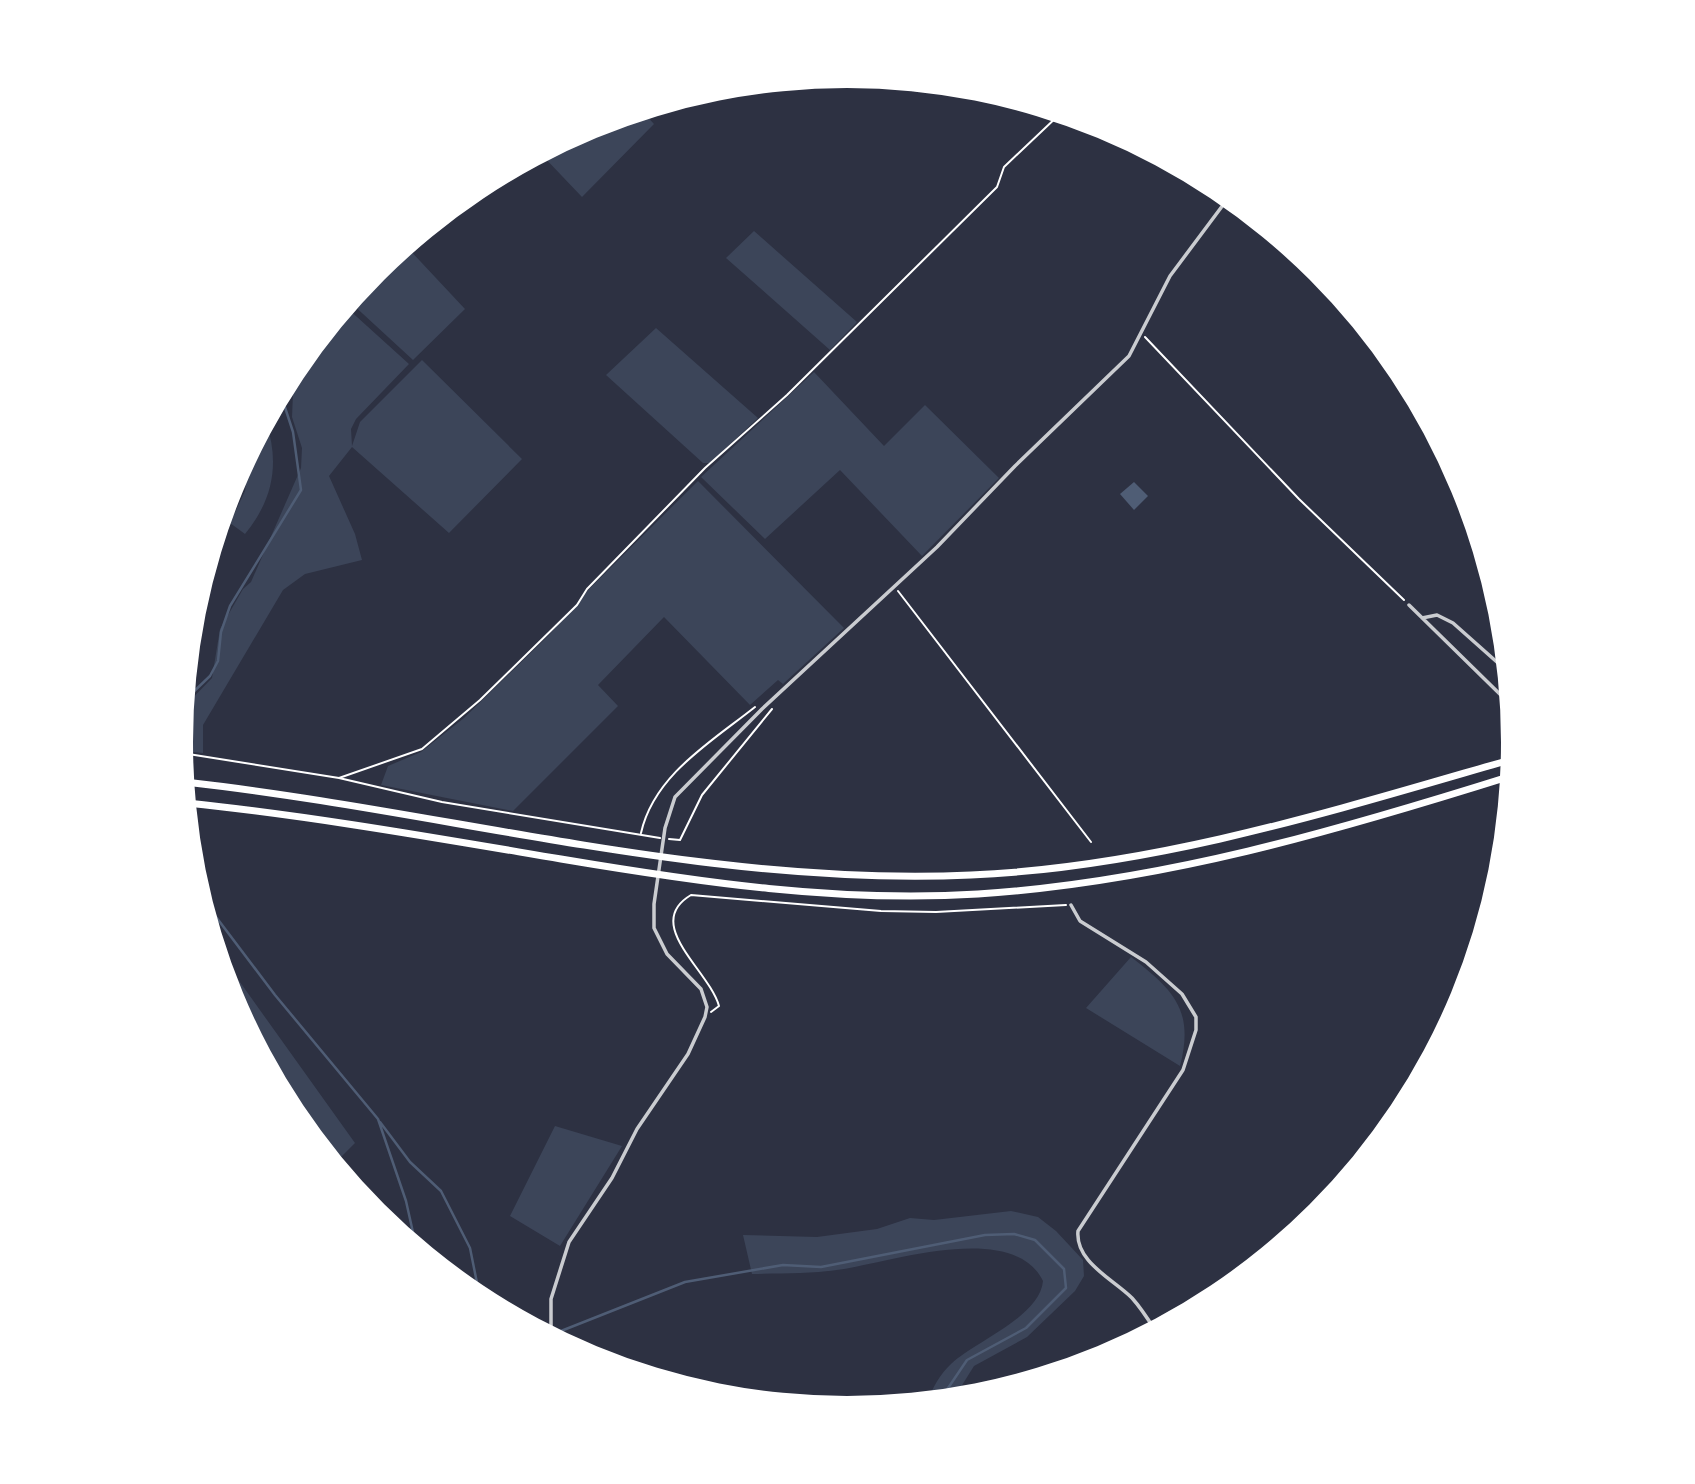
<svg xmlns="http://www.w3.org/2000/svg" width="1695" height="1484" font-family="'Open Sans',sans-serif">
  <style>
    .green { fill: #3c4559 }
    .water { fill: #4f5d75 }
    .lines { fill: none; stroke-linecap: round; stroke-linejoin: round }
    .stream { stroke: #4f5d75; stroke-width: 2.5 }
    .path { stroke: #fff; stroke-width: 2 }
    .minor { stroke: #caccd0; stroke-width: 3.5 }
    .motorway { stroke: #fff; stroke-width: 7 }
  </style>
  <rect width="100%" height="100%" fill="#2d3142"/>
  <!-- green -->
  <path class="green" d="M642 111 654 124 582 197 541 154 593 126Z
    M754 231 857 322 830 350 726 258Z
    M406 246 465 309 413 360 350 302 376 270Z
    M346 307 409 364 356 419 351 429 352 446 360 422 422 360 522 459 449 533 352 447 329 476 355 534 362 560 305 574 283 590 203 725V753L182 751 184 707 212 678 220 629 243 589 251 582 301 468 302 448 292 417 294 370Z
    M656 328 758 418 710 463H703L606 375Z
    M814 372 884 446 925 405 999 478 922 556 840 470 765 539 701 477Z
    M266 422C280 463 273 500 245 534L230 523 245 491 250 452Z
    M698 481 844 628 783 684 778 680 750 705 664 617 598 685 618 706 513 811 381 785 388 766 421 752 464 718 549 635 590 588Z
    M217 950 355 1143 335 1163 293 1112 231 997Z
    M1131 957C1172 989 1195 1009 1180 1066L1086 1008Z
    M555 1126 622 1146 560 1246 510 1216Z
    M1011 1211 1038 1217 1056 1231 1083 1260 1084 1276 1075 1291 1027 1337 974 1366 954 1398 928 1401C932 1388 941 1373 951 1364 974 1342 1040 1317 1043 1281 1014 1221 893 1261 844 1269 814 1274 783 1273 752 1274L743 1235 817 1237 877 1229 910 1218 934 1220Z"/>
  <!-- water -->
  <path class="water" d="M1134 482 1148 496 1134 510 1120 494Z"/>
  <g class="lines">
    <!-- stream -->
    <path class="stream" d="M185 700 210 676 218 661 221 632 230 606 301 490 293 432 281 395
      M201 897 275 995 378 1119 406 1201 416 1246
      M380 1122 410 1162 441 1191 470 1248 480 1298
      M561 1331 685 1282 783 1265 821 1267 985 1235 1014 1234 1035 1240 1064 1269 1066 1288 1026 1328 967 1360 940 1400"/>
    <!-- path -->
    <path class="path" d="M1145 337 1299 499 1404 600
      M898 591 1091 842
      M182 753 339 778 442 802 660 838
      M339 778 422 749 480 700 577 605 587 589 705 468 787 395 997 187 1004 167 1061 113
      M641 833C654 775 711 742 755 707
      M669 839 680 840 702 795 772 709
      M711 1012 719 1006C709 970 642 924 691 895L881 911 936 912 1066 905"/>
    <!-- minor -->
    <path class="minor" d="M1409 605 1511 705
      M1422 618 1437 615 1453 623 1507 671
      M1071 905 1080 921 1146 962 1182 994 1196 1017V1030L1183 1070 1078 1231C1075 1262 1113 1279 1132 1298 1141 1308 1148 1319 1155 1330
      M551 1336V1299L569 1242 612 1178 637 1129 688 1054 705 1017 707 1007 701 989 667 954 654 928V904L665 828 675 797 762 709 937 547 1015 466 1129 356 1170 276 1229 197"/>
    <!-- motorway -->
    <path class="motorway" d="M185 782C446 811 706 887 971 875 1156 867 1336 810 1513 759
      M187 803C312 816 436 838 561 859 698 882 839 903 978 894 1162 882 1336 831 1511 776"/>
  </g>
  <!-- crop -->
  <path d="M0 0H1695V1484H0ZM193 742a654 654 0 1 1 1308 0a654 654 0 1 1-1308 0Z" fill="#fff" fill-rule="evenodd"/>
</svg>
